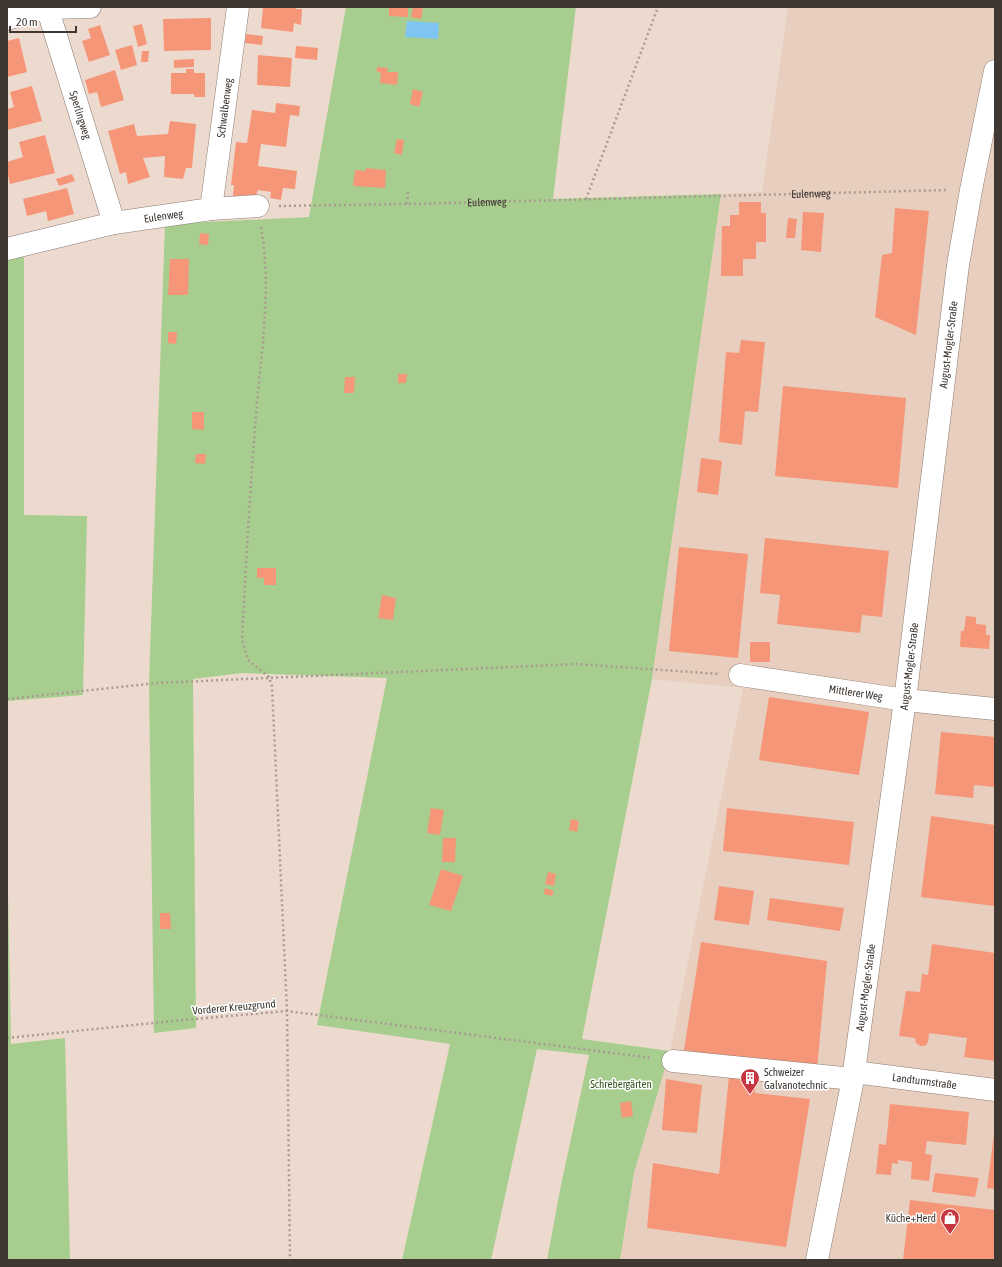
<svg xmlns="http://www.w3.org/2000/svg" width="1002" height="1267" font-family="'Asap Condensed',sans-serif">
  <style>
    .built { fill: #e8cebe }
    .green { fill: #a7ce8e }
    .water { fill: #7ec5f4 }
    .building { fill: #f59679 }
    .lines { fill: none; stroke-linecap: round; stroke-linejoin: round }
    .minor-casing { stroke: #8c7b71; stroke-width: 23 }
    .path { stroke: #aa9b92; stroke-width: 2.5; stroke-dasharray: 2 3; stroke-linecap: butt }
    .minor { stroke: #fff; stroke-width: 22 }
    .labels { text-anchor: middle; stroke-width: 3; stroke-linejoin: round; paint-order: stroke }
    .street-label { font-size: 11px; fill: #3e3732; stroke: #fff }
    .poi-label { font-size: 11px; fill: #3e3732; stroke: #fff; text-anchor: start }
    .park-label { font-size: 11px; fill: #35551c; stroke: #fff }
  </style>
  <rect width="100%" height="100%" fill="#eddace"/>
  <!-- built -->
  <path class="built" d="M788 7H995V1260H620L634 1173 670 1051 743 688 652 679 721 194 762 192Z"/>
  <!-- green -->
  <path class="green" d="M346 7H576L553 199 721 194 652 679 582 1039 670 1051 634 1173 620 1260H547L561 1185 589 1055 537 1049 491 1260H402L450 1044 317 1025 387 678 242 673 193 679 196 1028 154 1033 149 683 165 224 309 217Z
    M24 255V515L87 516 83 695 7 701V260Z
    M7 840 11 1044 65 1038 70 1260H7Z"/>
  <!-- water -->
  <path class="water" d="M407 21 439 23 438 39 405 37Z"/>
  <!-- building -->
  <path class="building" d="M263 7H296V9H302L301 25 294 23 293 32 261 28Z
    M389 7H408V17L389 16Z
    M413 7H423L421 19 411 17Z
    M211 18V50L164 51 163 19Z
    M142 24 147 44 138 47 133 26Z
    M100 25 110 55 89 62 82 41 91 38 88 29Z
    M246 34 263 36 262 45 245 43Z
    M19 38 27 72 7 77V41Z
    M132 45 137 65 121 70 115 50Z
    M296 46 318 48 317 60 295 58Z
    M142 51H149L148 62H141Z
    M258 55 292 58 290 87 257 85Z
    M194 59V67L174 68V60Z
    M377 67 388 68 387 72H398L397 85 380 83 381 73 377 72Z
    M186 69H194V73H205V97H194V94H171V73H186Z
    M115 70 124 100 101 107 97 92 89 94 85 80Z
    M32 86 42 121 7 130V109L14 107 10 92Z
    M413 89 423 92 419 107 410 104Z
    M276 103 300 106 299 116 290 115 286 147 261 144 258 166 297 171 295 189 283 188 281 200 270 198 271 192 258 190 256 195 233 196 234 185H231L236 142 247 143 252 110 275 113Z
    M170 121 196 124 192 168H186L183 179 164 177 165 156 143 158 150 177 128 184 126 172 120 174 108 131 134 124 137 136 168 134Z
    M45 135 55 173 10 184 7 171V162L23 157 19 142Z
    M397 139 404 140 402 155 394 153Z
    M366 168 386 170 385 188 353 186 355 170 366 171Z
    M72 174 75 181 59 186 56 179Z
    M67 188 74 214 48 221 46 211 27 216 23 199Z
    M739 202H761V213H766V242H756V259H743V276H721L722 226H730V215H739Z
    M895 208 929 211 916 335 875 317 882 255 892 253Z
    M803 212 824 213 821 252 801 250Z
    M788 218 797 219 795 238H786Z
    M200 233 209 234 208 245 199 244Z
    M170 259H189L188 295H168Z
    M168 332H177L176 344 168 343Z
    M741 340 765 342 758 412 745 411 742 445 719 442 726 352 739 353Z
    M398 374H407L406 383H398Z
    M345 377H355L354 393H344Z
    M783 386 906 398 898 488 775 476Z
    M192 412H204V430L192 429Z
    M196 454H206L205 464 195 463Z
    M701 458 722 461 718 495 697 492Z
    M765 538 889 551 882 617 862 615 860 633 777 624 780 595 760 593Z
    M679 547 748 554 738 658 669 651Z
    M257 568H276V585H264V578H257Z
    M382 595 396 598 393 620 378 618Z
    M966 616 976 617V624L986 625V635H990L989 649 960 647 961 631H964Z
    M750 642H770V662H750Z
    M769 697 869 712 859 775 759 760Z
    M941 732 995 737V787L974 785 973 798 935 794Z
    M431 808 444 810 440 835 427 833Z
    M727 808 854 822 849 865 723 851Z
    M931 816 995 825V906L921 897Z
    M571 819 579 821 577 832 569 830Z
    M443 838H456L455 862H442Z
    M441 869 463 876 451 911 429 905Z
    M548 872 556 874 554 886 545 884Z
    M719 886 754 891 749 925 714 920Z
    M545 888 554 891 552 896 544 894Z
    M770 898 844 908 840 931 767 920Z
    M160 913H170L171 929H160Z
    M701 942 827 961 817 1069 758 1062 755 1093 810 1099 786 1247 647 1228 653 1163 719 1174 731 1057 684 1050Z
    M932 944 995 953V1061L964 1057 967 1038 929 1033 928 1042 925 1046H920L916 1043 915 1038 899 1036 906 991 920 992 922 974 928 975Z
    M666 1079 702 1085 697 1133 662 1130Z
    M631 1101 633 1116 622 1118 620 1103Z
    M890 1104 969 1112 966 1145 927 1141 925 1154 932 1155 929 1181 911 1179 912 1162 898 1160V1164L892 1163 891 1175 876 1174 879 1144 886 1145Z
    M994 1134H995V1189L987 1188Z
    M935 1173 979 1178 975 1197 932 1192Z
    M910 1200 995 1210V1260H903Z"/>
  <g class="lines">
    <defs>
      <g id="minor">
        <path id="s2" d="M47 7 114 223"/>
        <path d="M7 19 47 8 90 7"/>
        <path id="s3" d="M211 209 238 7"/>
        <path id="s4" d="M7 249 114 223 211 209 258 206"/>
        <path id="s5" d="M740 675 905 700 995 709"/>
        <path d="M673 1061 853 1079"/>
        <path id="s6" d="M854 1072 995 1090"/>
        <path id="s7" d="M817 1260 853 1079 905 700 958 265 971 190 995 71"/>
      </g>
    </defs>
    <!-- minor casing -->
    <use href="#minor" class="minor-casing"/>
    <!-- path -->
    <g class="path">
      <path d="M586 199 658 7"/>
      <path d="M407 204 408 190"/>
      <path id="s1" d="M279 206 407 204 948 190"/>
      <path d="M261 227C272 289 261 353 256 415 250 489 246 564 242 639L248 660 269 677 272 686 287 1011 290 1260"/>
      <path d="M7 699 157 683 576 664 720 674"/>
      <path d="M7 1038 183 1020 287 1011 652 1058"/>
    </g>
    <!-- minor -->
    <use href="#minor" class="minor"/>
  </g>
  <!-- icons -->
  <defs>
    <symbol id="building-pin" viewBox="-11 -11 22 30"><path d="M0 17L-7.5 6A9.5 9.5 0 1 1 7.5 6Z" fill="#c63641" stroke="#fff"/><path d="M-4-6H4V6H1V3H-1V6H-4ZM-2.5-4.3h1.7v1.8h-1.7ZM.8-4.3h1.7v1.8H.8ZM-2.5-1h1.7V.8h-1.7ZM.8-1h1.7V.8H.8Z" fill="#fff"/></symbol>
    <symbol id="shop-pin" viewBox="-11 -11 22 30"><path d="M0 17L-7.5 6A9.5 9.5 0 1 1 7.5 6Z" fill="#c63641" stroke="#fff"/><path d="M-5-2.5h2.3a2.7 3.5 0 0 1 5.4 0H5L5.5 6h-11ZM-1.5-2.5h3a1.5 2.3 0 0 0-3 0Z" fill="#fff"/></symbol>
  </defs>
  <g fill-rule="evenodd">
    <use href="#building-pin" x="739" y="1067" width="22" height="30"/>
    <use href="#shop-pin" x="939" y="1207" width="22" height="30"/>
  </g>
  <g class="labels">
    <!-- street labels -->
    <g class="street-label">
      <text dy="4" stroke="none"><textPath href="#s3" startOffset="102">Schwalbenweg</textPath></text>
      <text dy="4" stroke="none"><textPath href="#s2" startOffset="113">Sperlingweg</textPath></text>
      <text dy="4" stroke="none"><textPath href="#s1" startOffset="532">Eulenweg</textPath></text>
      <text dy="4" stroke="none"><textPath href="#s1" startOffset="208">Eulenweg</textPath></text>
      <text dy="4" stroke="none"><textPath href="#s4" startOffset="160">Eulenweg</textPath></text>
      <text dy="4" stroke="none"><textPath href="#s7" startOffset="925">August-Mogler-Straße</textPath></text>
      <text dy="4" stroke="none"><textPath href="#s7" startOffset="601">August-Mogler-Straße</textPath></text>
      <text dy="4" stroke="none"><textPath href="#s5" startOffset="117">Mittlerer Weg</textPath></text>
      <text dy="4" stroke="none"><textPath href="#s7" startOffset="277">August-Mogler-Straße</textPath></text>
      <text transform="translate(234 1007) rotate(-5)" y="4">Vorderer Kreuzgrund</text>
      <text dy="4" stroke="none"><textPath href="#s6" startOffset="71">Landturmstraße</textPath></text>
    </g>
    <!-- poi labels -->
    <g class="poi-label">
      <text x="764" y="1076">Schweizer<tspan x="764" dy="13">Galvanotechnic</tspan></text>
      <text x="936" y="1222" text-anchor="end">Küche+Herd</text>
    </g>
    <!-- park labels -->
    <g class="park-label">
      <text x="621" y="1088">Schrebergärten</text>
    </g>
  </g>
  <!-- border -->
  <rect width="1002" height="1267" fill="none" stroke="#3e3732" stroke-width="16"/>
  <!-- scale -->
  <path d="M10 26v6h66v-6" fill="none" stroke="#3e3732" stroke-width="2"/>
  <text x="16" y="26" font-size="12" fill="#3e3732" stroke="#ffffff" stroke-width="3" paint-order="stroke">20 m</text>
</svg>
